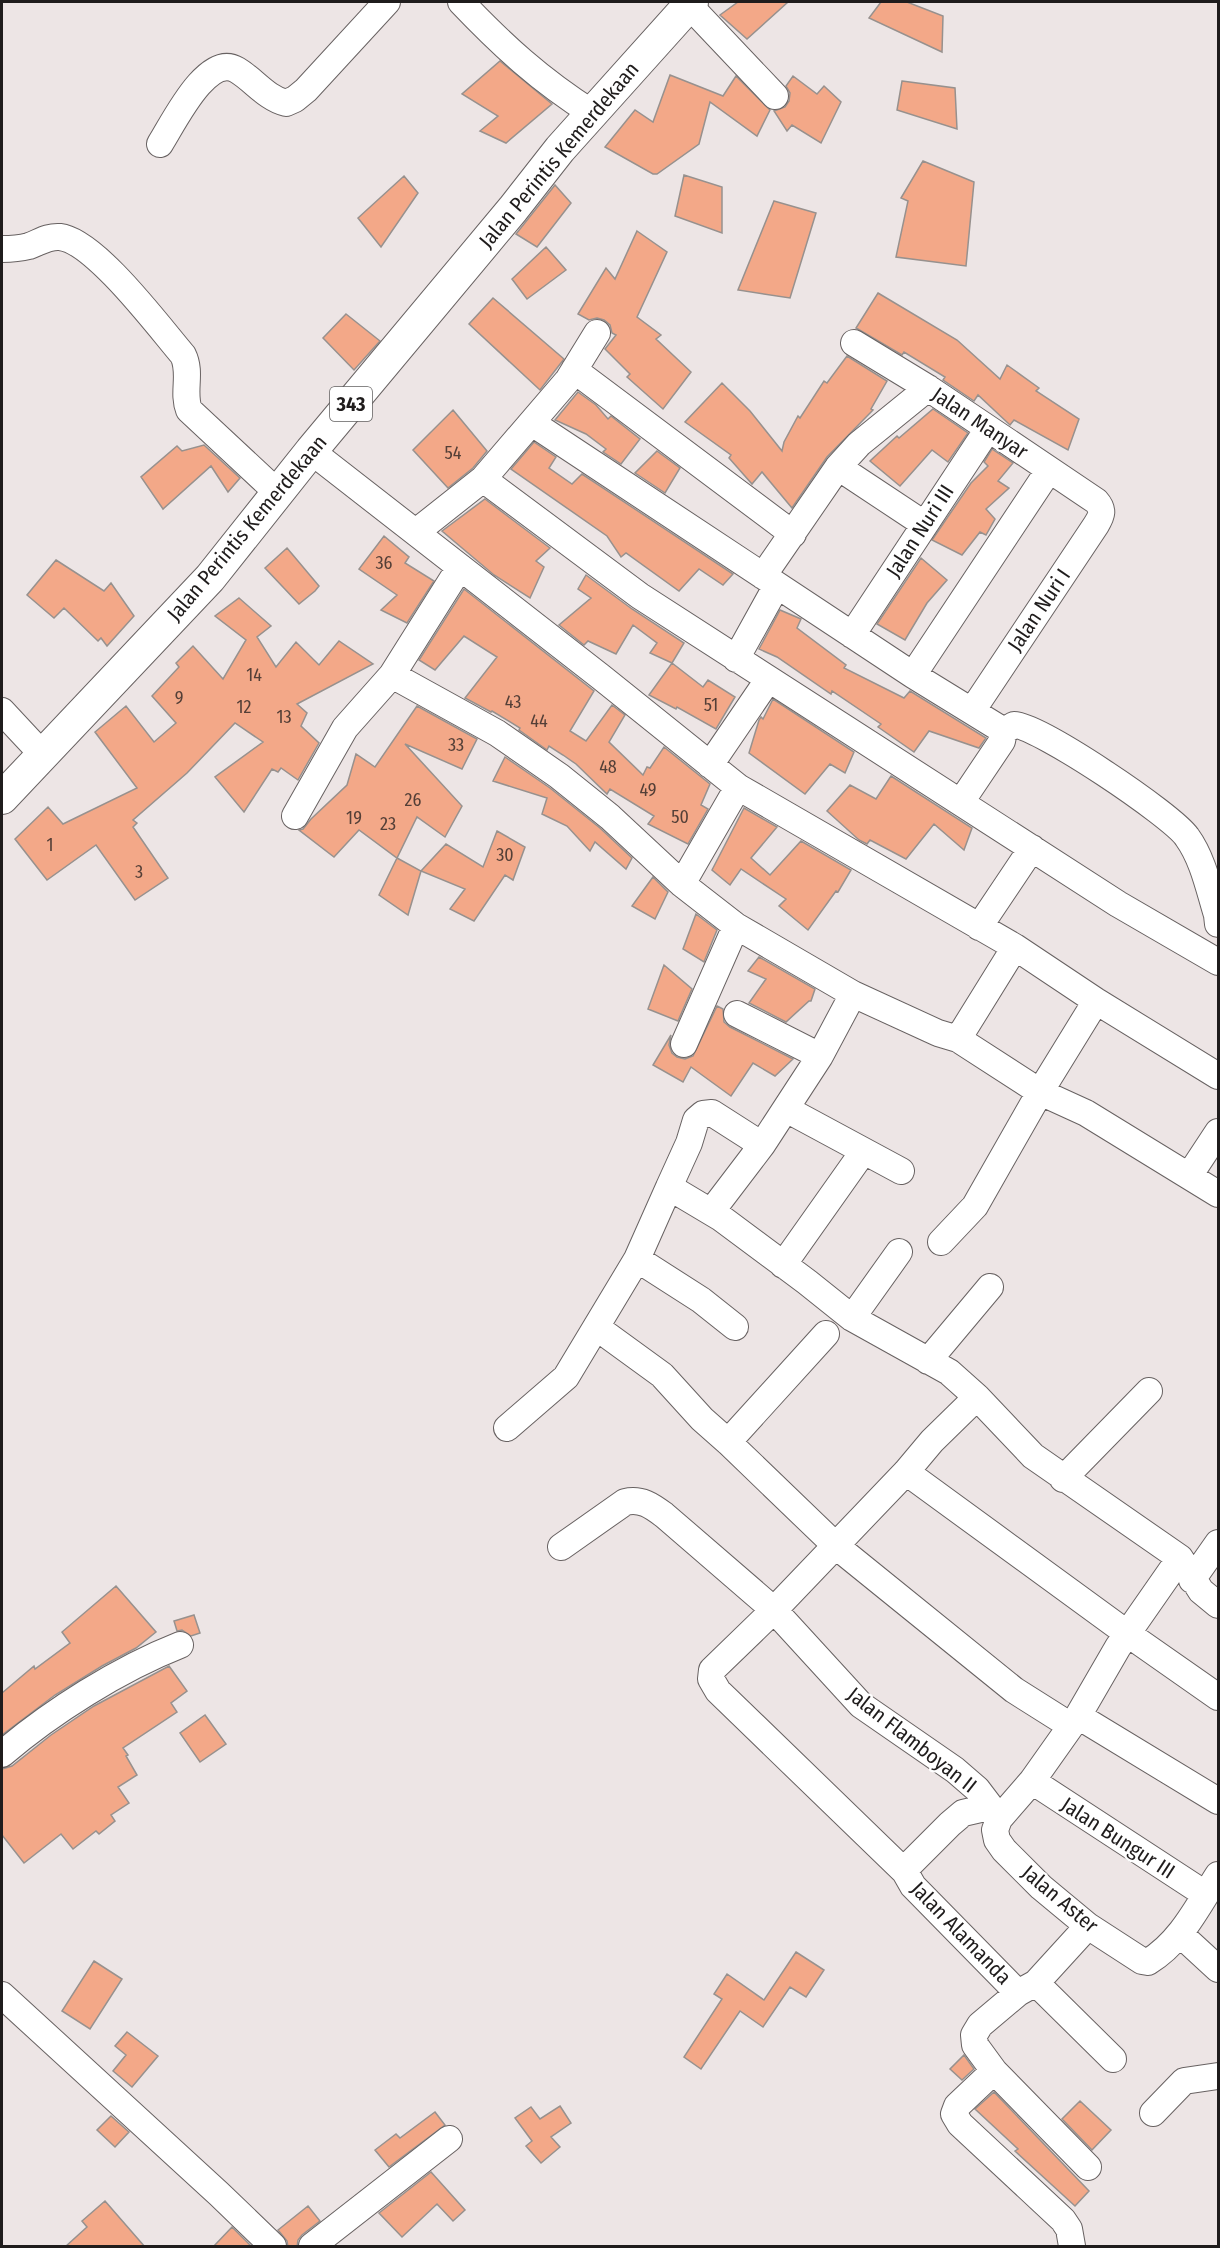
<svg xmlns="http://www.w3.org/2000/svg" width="1220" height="2248" font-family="'Fira Sans Condensed',sans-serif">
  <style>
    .building { fill: #f3a888; stroke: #97918e; stroke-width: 1.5 }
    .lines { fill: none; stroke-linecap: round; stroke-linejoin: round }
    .minor-casing { stroke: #686262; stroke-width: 28 }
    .major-casing { stroke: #686262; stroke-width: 34 }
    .minor { stroke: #fff; stroke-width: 26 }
    .major { stroke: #fff; stroke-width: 32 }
    .labels { text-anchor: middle; stroke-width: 4.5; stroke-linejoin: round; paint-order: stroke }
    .number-label { font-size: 18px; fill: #543f37 }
    .shield { fill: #fff; stroke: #626060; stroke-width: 1.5 }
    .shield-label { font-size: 20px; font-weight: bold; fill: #1f1c1c }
    .street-label { font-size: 21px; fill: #1f1c1c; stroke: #fff }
  </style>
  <rect width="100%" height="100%" fill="#ede5e5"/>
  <!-- building -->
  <path class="building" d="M738 2H788L747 39 720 15Z
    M881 2H907L943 16 942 52 869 18Z
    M500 61 552 104 506 143 480 131 498 116 462 94Z
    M670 75 723 96 736 76 770 110 757 136 710 102 699 144 657 174H653L605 147 635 110 653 122Z
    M793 76 817 94 824 86 841 102 821 143 792 125 787 131 774 111 785 107 789 101 790 93 786 86Z
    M902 81 955 88 957 129 897 110Z
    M923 161 974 182 966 266 896 257 908 201 901 198Z
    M684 175 722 187V233L675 216Z
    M404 176 418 193 381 247 358 218Z
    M555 185 571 203 537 247 516 234Z
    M774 201 816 213 790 298 738 290Z
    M637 231 667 252 637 317 661 335 656 339 691 372 663 409 627 377 630 374 605 349 616 335 612 333 610 325 604 320 597 318 589 320 578 314 606 268 615 279Z
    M546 247 566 270 527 299 512 279Z
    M878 293 957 340 1000 379 1007 365 1039 388 1036 391 1079 419 1068 450 1014 420 1010 425 978 395 974 401 943 380 945 377 904 352 902 355 856 328Z
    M493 298 564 359 540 390 469 324Z
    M346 314 380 341 354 370 323 338Z
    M847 356 887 381 871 409 873 410 827 457 792 508 762 472 752 484 729 458 731 455 685 422 722 383 750 411 782 451 784 442 798 416 800 418 824 381 827 383Z
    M578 392 596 405 608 419 611 416 640 439 621 464 603 452 606 449 586 434 555 420Z
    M933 409 968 433 948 462 932 450 900 486 870 461 897 436 899 438Z
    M453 410 487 451 473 468 448 488 413 450Z
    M534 442 556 457 549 468 572 484 582 474 733 574 723 585 699 569 679 591 626 553 621 557 607 536 511 469Z
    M204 445 240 478 228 492 211 466 163 509 141 477 177 446 182 451Z
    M992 449 1013 463 998 481 1009 488 986 509 995 519 986 535 980 532 962 555 932 540 971 483 988 466 984 462Z
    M657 451 680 468 665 493 635 473Z
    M485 499 550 548 536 561 544 567 530 598 494 575 442 531Z
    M384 536 409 557 405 563 434 581 407 623 381 610 397 595 359 569Z
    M287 548 319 586 315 591 299 604 265 568Z
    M921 558 947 580 927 603 905 640 877 624Z
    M56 560 104 591 111 583 134 616 107 646 101 638 98 641 64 608 54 618 27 595Z
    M586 575 632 609 684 643 672 663 650 653 657 643 633 625 616 654 588 641 584 645 559 625 591 598 578 589Z
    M464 589 594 691 570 731 586 741 612 705 625 715 609 742 643 775 647 767 650 768 664 747 710 784 701 805 708 809 688 844 648 824 654 816 610 789 607 794 576 764 563 755 549 746 547 750 519 730 520 728 492 711 491 712 465 698 497 657 464 636 435 670 419 660Z
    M239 598 271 626 257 637 276 667 296 642 319 665 339 641 373 664 297 704 307 713 301 726 319 743 298 780 281 768 278 772 272 769 244 812 215 777 263 742 235 723 187 773 133 820 137 823 133 827 168 878 135 900 96 845 47 880 15 839 48 807 63 824 137 788 95 732 126 706 154 742 176 723 152 696 179 667 176 663 193 646 223 679 246 640 215 616Z
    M780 610 801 619 797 628 846 665 844 668 904 698 910 691 986 738 979 748 929 731 914 752 878 727 881 724 832 691 831 694 777 657 759 649Z
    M672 663 703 687 708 680 735 697 716 729 677 707 676 709 649 695Z
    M773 699 854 752 845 773 830 764 805 794 749 753 759 720 761 717 763 719Z
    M417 706 477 739 462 769 405 744 462 806 445 837 417 817 397 858 359 830 334 857 299 830 303 829 311 819 347 785 356 754 375 767Z
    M505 757 550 788 600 828 632 858 626 869 595 842 590 851 567 826 542 814 547 798 493 781Z
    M891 776 972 828 964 850 934 824 906 859 870 840 867 844 859 840 827 811 850 785 876 799Z
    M744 808 777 827 751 858 770 875 801 841 851 870 838 892 836 891 808 930 779 906 786 899 741 869 730 885 712 870Z
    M497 831 525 847 513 880 505 875 474 921 450 909 465 889 421 871 446 844 483 867Z
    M397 858 421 871 408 915 379 895Z
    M653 877 668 892 655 919 632 906Z
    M696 914 717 930 704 962 683 949Z
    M759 957 815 989 811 1001H809L786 1022 749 1003 766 979 748 971Z
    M664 965 692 989 678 1021 648 1009Z
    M717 1006 723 1009 724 1022 730 1027 793 1059 775 1076 753 1063 731 1096 691 1067 683 1082 653 1065 671 1035 669 1045 672 1053 677 1057 685 1059 693 1056Z
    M116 1586 156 1632 136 1648 102 1666 55 1695 2 1735V1693L34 1666 35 1669 70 1643 62 1632Z
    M194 1615 200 1633 191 1636 182 1630 177 1631 174 1621Z
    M169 1666 187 1691 171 1703 177 1712 123 1748 128 1755 126 1756 137 1775 118 1787 129 1803 111 1815 115 1821 99 1834 96 1831 73 1849 61 1834 24 1863 2 1835V1769L12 1766 51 1735 94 1706Z
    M205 1715 226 1744 200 1762 180 1733Z
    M796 1952 824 1970 806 1997 790 1987 763 2027 740 2011 701 2069 684 2057 722 1999 714 1994 727 1974 764 2000Z
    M94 1961 122 1979 90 2029 62 2011Z
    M127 2032 158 2056 132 2087 113 2071 126 2055 115 2046Z
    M964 2055 974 2069 962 2080 950 2069Z
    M994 2092 1089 2191 1075 2206 1015 2151 1018 2149 975 2109Z
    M1080 2101 1111 2130 1092 2150 1062 2119Z
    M560 2106 571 2123 551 2137 560 2147 541 2163 526 2146 532 2141 515 2118 531 2107 540 2119Z
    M435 2112 445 2125 389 2167 375 2150 396 2134 400 2138Z
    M111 2116 129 2132 115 2147 97 2130Z
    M431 2172 465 2210 453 2221 437 2204 402 2237 379 2213Z
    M105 2201 145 2247H65L87 2227 82 2221Z
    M308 2206 320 2221 302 2235 298 2240 297 2247H288L287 2241 278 2230Z
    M232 2227 252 2247H213Z"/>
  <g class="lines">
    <defs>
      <path id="minor" d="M461 2C503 46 540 80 592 113
        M686 2 775 96
        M160 144C173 124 207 52 237 70 254 80 266 98 286 103L295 99 306 90 387 2
        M2 249C10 249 21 248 29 246 40 242 48 236 60 237 95 241 159 327 183 355 192 373 182 392 189 410L278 493
        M854 343 928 388 1096 501C1104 510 1102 515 1096 525L972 711
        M574 370 793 534
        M532 423 913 675 1004 731
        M311 451 601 677 738 787 1015 947 1096 1001 1218 1076
        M838 467 924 524
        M483 479 568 380 597 333
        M416 532 483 479 640 596 1118 904 1218 962
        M763 576 838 467 859 444 928 388
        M852 635 988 429
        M736 659 777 585
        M392 675 497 733 559 776 610 817 682 884 736 926
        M913 675 1049 470
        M2 711 43 755
        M710 765 768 680
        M961 802 1002 741 1004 731 1014 725C1038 725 1172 815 1187 837 1203 859 1209 889 1217 915L1218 924
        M295 816 345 728 392 675 460 567
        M682 884 738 787
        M979 927 1032 848
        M737 1014 820 1056
        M958 1039 1040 1092 1086 1113 1218 1194
        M684 1044 736 926 853 994
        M786 1109 901 1171
        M1189 1176 1218 1132
        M669 1187 689 1143 696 1120 703 1114 712 1113 762 1145 820 1056 853 994 938 1033 958 1039 1015 947
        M711 1212 762 1145
        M941 1242 975 1206 1040 1092 1096 1001
        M637 1259 701 1300 735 1327
        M783 1265 863 1152
        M852 1318 899 1252
        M596 1327 662 1375 702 1419 728 1442 836 1546 1014 1690 1071 1726
        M928 1361 990 1287
        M977 1397 932 1441 906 1472 774 1610 712 1670 711 1679 718 1691 905 1872 906 1868 950 1824 963 1813 989 1807
        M507 1428 566 1377 637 1259 669 1187 721 1218 807 1282 852 1318 949 1372 977 1397 1033 1456 1180 1558 1201 1591 1218 1605
        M728 1442 826 1334
        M906 1472 1128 1634 1218 1697
        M1063 1479 1149 1391
        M561 1547 625 1502C641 1498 652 1506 664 1515L774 1610 861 1705 955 1770 977 1789 999 1818
        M1180 1558 1118 1647 1078 1716 1032 1781 999 1819 995 1830 997 1840 1004 1850 1041 1887 1088 1926 1142 1961 1148 1962C1181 1942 1198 1906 1218 1875
        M1192 1580 1218 1543
        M1078 1716 1218 1801
        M2 1754C51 1712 119 1669 180 1645
        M1032 1781 1205 1894
        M905 1872 913 1886 1018 1993
        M1180 1934 1218 1969
        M1036 1983 1113 2059
        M2 1995 219 2194 273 2246
        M994 2071 957 2106 954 2114 960 2124 1063 2220 1069 2229 1072 2246
        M1153 2113 1184 2081 1218 2076
        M1088 2167 994 2071 975 2045 974 2035 980 2025 1018 1993 1036 1983 1088 1926
        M312 2246 449 2139"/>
      <path id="major" d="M2 798 210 578 311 451 513 209 560 149 692 2"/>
    </defs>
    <!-- minor casing -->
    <use href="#minor" class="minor-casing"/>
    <!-- major casing -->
    <use href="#major" class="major-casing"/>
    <!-- minor -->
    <use href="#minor" class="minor"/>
    <!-- major -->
    <use href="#major" class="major"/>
  </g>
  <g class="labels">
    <!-- number labels -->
    <g class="number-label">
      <text x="453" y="459">54</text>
      <text x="384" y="569">36</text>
      <text x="254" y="681">14</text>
      <text x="179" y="704">9</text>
      <text x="513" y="708">43</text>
      <text x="711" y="711">51</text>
      <text x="244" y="713">12</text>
      <text x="284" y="723">13</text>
      <text x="539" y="727">44</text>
      <text x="456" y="751">33</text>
      <text x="608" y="773">48</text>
      <text x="648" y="796">49</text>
      <text x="413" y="806">26</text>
      <text x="680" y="823">50</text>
      <text x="354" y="824">19</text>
      <text x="388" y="830">23</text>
      <text x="50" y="851">1</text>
      <text x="505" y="861">30</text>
      <text x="139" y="878">3</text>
    </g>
    <!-- shield labels -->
    <rect class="shield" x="330" y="387" width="42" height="34" rx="4.5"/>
    <g class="shield-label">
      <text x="351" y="411">343</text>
    </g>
    <!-- street labels -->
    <g class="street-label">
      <text transform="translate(559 155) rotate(-50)" y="7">Jalan Perintis Kemerdekaan</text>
      <text transform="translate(980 423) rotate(34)" y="7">Jalan Manyar</text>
      <text transform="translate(247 528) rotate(-50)" y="7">Jalan Perintis Kemerdekaan</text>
      <text transform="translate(920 531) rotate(-57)" y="7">Jalan Nuri III</text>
      <text transform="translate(1039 610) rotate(-56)" y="7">Jalan Nuri I</text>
      <text transform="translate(912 1740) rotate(38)" y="7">Jalan Flamboyan II</text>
      <text transform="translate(1118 1838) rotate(33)" y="7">Jalan Bungur III</text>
      <text transform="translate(1060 1899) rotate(40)" y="7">Jalan Aster</text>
      <text transform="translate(961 1933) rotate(46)" y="7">Jalan Alamanda</text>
    </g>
  </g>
  <!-- border -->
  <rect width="1220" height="2248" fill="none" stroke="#1f1c1c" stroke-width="6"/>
</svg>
